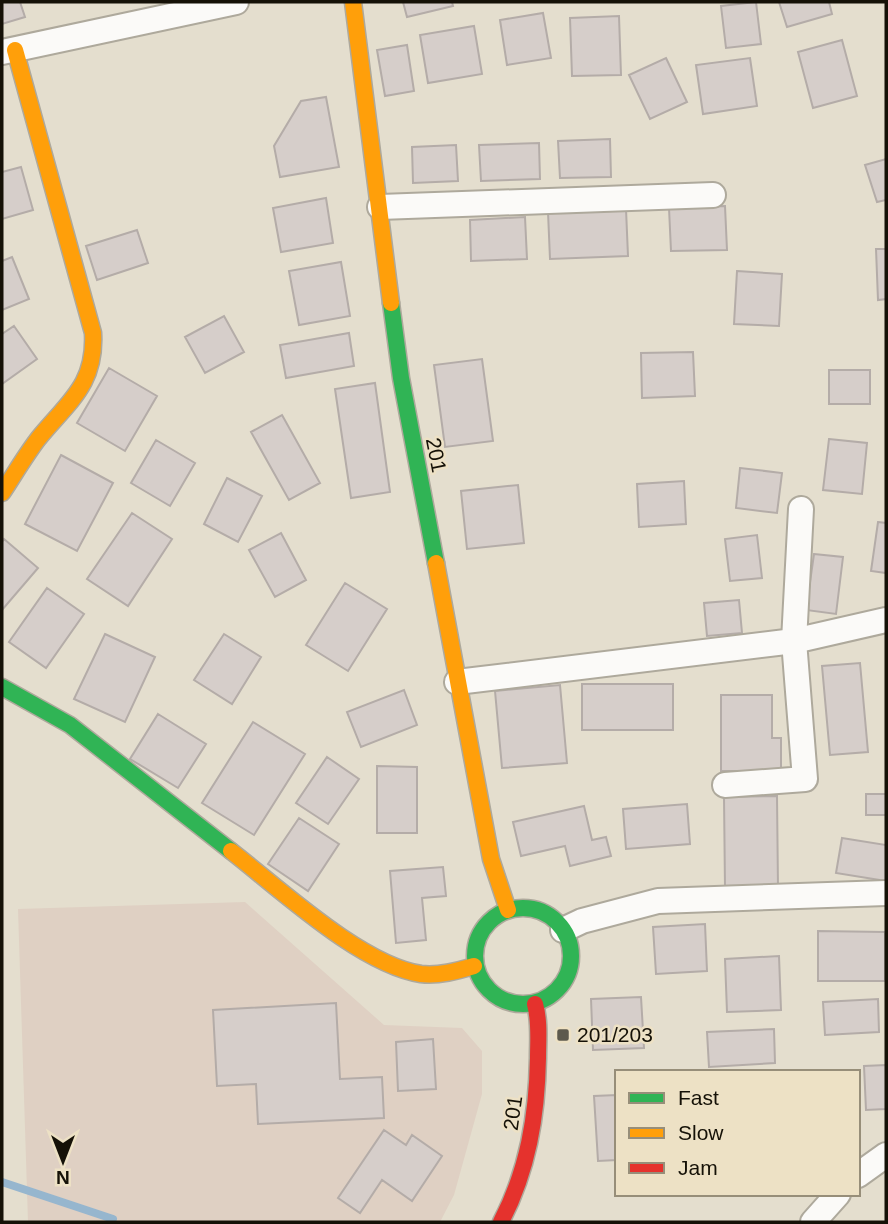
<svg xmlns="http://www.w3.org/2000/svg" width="888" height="1224" font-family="Helvetica,sans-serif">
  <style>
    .education { fill: #dfd0c3 }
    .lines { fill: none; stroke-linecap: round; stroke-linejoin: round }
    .stream { stroke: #96b6ce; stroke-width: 8 }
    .building { fill: #d6ceca; stroke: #b4aca8; stroke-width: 2 }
    .street-casing { stroke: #aea99c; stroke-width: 28 }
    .fast-casing { stroke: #aea99c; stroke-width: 19 }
    .slow-casing { stroke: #aea99c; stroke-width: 19 }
    .jam-casing { stroke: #aea99c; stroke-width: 19 }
    .street { stroke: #fbfaf8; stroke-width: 24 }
    .fast { stroke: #30b455; stroke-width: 16 }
    .slow { stroke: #ff9f0a; stroke-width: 16 }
    .jam { stroke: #e5322d; stroke-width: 16 }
    .poi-dot { fill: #5d594d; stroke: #ede1c5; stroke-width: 2.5 }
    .labels { text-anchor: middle; stroke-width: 5; stroke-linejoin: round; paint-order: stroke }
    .street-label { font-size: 21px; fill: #151107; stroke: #ede1c5 }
    .poi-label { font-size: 21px; fill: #151107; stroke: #ede1c5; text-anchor: start }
  </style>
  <rect width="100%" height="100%" fill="#e4dece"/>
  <!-- education -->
  <path class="education" d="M245 902 384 1025 462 1028 482 1051V1094L454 1195 440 1222H28L18 909Z"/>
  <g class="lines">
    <!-- stream -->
    <path class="stream" d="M2 1182 113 1219"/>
  </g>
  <!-- building -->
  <path class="building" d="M2 2H20L25 17 2 24Z
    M403 2H452L453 6 407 17Z
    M756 2 761 44 726 48 721 6Z
    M779 2H829L832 14 787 27Z
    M543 13 551 58 507 65 500 20Z
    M619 16 621 75 572 76 570 18Z
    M474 26 482 74 428 83 420 35Z
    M842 40 857 96 813 108 798 52Z
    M407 45 414 91 385 96 377 50Z
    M666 58 687 102 650 119 629 75Z
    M750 58 757 106 703 114 696 65Z
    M326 97 339 167 280 177 274 146 301 101Z
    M610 139 611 177 560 178 558 141Z
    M539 143 540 179 481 181 479 145Z
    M456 145 458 181 413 183 412 147Z
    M886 159V200L877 202 865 165Z
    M21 167 33 210 2 219V172Z
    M326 198 333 243 281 252 273 208Z
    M725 206 727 250 671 251 669 208Z
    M626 209 628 256 550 259 548 212Z
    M525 217 527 259 471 261 470 220Z
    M137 230 148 263 97 280 86 246Z
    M876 249H886V299L878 300Z
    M12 257 29 299 2 310V261Z
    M341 262 350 316 299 325 289 271Z
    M737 271 782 274 779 326 734 324Z
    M224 316 244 352 205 373 185 337Z
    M14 326 37 359 2 384V334Z
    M349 333 354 366 286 378 280 345Z
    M693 352 695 396 642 398 641 353Z
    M482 359 493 441 445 447 434 365Z
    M109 368 157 396 125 451 77 423Z
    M829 370H870V404H829Z
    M375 383 390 492 351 498 335 389Z
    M282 415 320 483 289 500 251 432Z
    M829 439 867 443 862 494 823 490Z
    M156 440 195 463 170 506 131 483Z
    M61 455 113 483 77 551 25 524Z
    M740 468 782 473 777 513 736 508Z
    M227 478 262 496 238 542 204 524Z
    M684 481 686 524 639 527 637 484Z
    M518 485 524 543 467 549 461 491Z
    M132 513 172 539 128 606 87 579Z
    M878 522 886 523V573L871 571Z
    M281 533 306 580 275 597 249 550Z
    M757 535 762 578 730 581 725 539Z
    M4 539 38 568 2 610V542Z
    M814 554 843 557 836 614 806 610Z
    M345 583 387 609 348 671 306 645Z
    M47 588 84 614 46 668 9 642Z
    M739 600 742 633 707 636 704 603Z
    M105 634 155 657 125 722 74 699Z
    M224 634 261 657 232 704 194 680Z
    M860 663 868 752 830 755 822 666Z
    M582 684H673V730H582Z
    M560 685 567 763 502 768 495 691Z
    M404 690 417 725 361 747 347 712Z
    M721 695H772V738H781V771H721Z
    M158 714 206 744 178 788 130 759Z
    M253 722 305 754 254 835 202 803Z
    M327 757 359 779 328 824 296 803Z
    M377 766 417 767V833H377Z
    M886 785V815H866V794H886Z
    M777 796 778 888H725L724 797Z
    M687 804 690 844 626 849 623 809Z
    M584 806 592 840 606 837 611 856 570 866 565 846 521 856 513 822Z
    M299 818 339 844 308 891 268 864Z
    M842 838 886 845V881L836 873Z
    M443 867 446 896 422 898 426 940 396 943 390 871Z
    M705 924 707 971 656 974 653 927Z
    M818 931 885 932V981H818Z
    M779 956 781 1010 727 1012 725 959Z
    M641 997 644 1048 593 1050 591 999Z
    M878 999 879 1032 825 1035 823 1002Z
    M336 1003 340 1079 382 1077 384 1118 258 1124 256 1084 217 1086 213 1010Z
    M774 1029 775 1063 709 1067 707 1032Z
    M433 1039 436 1089 398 1091 396 1042Z
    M886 1065V1109L866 1110 864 1066Z
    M617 1095V1160L598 1161 594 1096Z
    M384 1130 406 1145 412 1135 442 1156 412 1201 382 1180 360 1213 338 1198Z"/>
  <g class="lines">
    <defs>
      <path id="street" d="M2 52 236 2
        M380 207 713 195
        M457 682 794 641 886 620
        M725 785 805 779 794 641 801 509
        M563 930 582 921 658 901 886 893
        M858 1175 886 1155
        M813 1222 838 1194"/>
      <path id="fast" d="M391 303 401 378 436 563
        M2 687 70 725 231 851
        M475 956a48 48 0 1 1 96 0a48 48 0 1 1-96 0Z"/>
      <path id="slow" d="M353 2 391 303
        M2 493C14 475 25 456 38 439 68 402 96 385 93 333L15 50
        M436 563 491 859 508 910
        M231 851C280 889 361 965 421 974 439 976 457 971 474 966"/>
      <path id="jam" d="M501 1222C528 1170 537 1116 538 1058 538 1040 540 1022 535 1004"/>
    </defs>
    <!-- street casing -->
    <use href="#street" class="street-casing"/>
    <!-- fast casing -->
    <use href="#fast" class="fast-casing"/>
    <!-- slow casing -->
    <use href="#slow" class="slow-casing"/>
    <!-- jam casing -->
    <use href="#jam" class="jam-casing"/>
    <!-- street -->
    <use href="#street" class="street"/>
    <!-- fast -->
    <use href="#fast" class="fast"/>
    <!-- slow -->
    <use href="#slow" class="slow"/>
    <!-- jam -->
    <use href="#jam" class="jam"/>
  </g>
  <!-- markers -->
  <rect class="poi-dot" x="556" y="1028" width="14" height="14" rx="3.5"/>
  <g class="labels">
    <!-- street labels -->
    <g class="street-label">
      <text transform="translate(436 455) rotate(79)" y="7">201</text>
      <text transform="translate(513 1113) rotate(-82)" y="7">201</text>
    </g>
    <!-- poi labels -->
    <g class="poi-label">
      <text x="577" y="1042">201/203</text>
    </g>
  </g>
  <!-- border -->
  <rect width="888" height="1224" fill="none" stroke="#151107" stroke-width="7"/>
  <!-- legend -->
  <rect x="615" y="1070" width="245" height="126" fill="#ede1c5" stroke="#978e79" stroke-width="2"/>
  <rect x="629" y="1093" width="35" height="10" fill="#30b455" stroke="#978e79" stroke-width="2"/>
  <text x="678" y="1105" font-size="21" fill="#151107">Fast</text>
  <rect x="629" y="1128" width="35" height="10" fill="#ff9f0a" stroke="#978e79" stroke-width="2"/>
  <text x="678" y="1140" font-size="21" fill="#151107">Slow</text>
  <rect x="629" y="1163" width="35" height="10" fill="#e5322d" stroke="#978e79" stroke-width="2"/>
  <text x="678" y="1175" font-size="21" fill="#151107">Jam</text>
  <!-- north arrow -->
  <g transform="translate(63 1161) rotate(180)" stroke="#ede1c5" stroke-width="5" paint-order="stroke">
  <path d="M0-5L12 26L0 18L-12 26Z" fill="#151107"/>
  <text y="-10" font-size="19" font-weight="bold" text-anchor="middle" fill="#151107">N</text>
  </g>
</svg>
